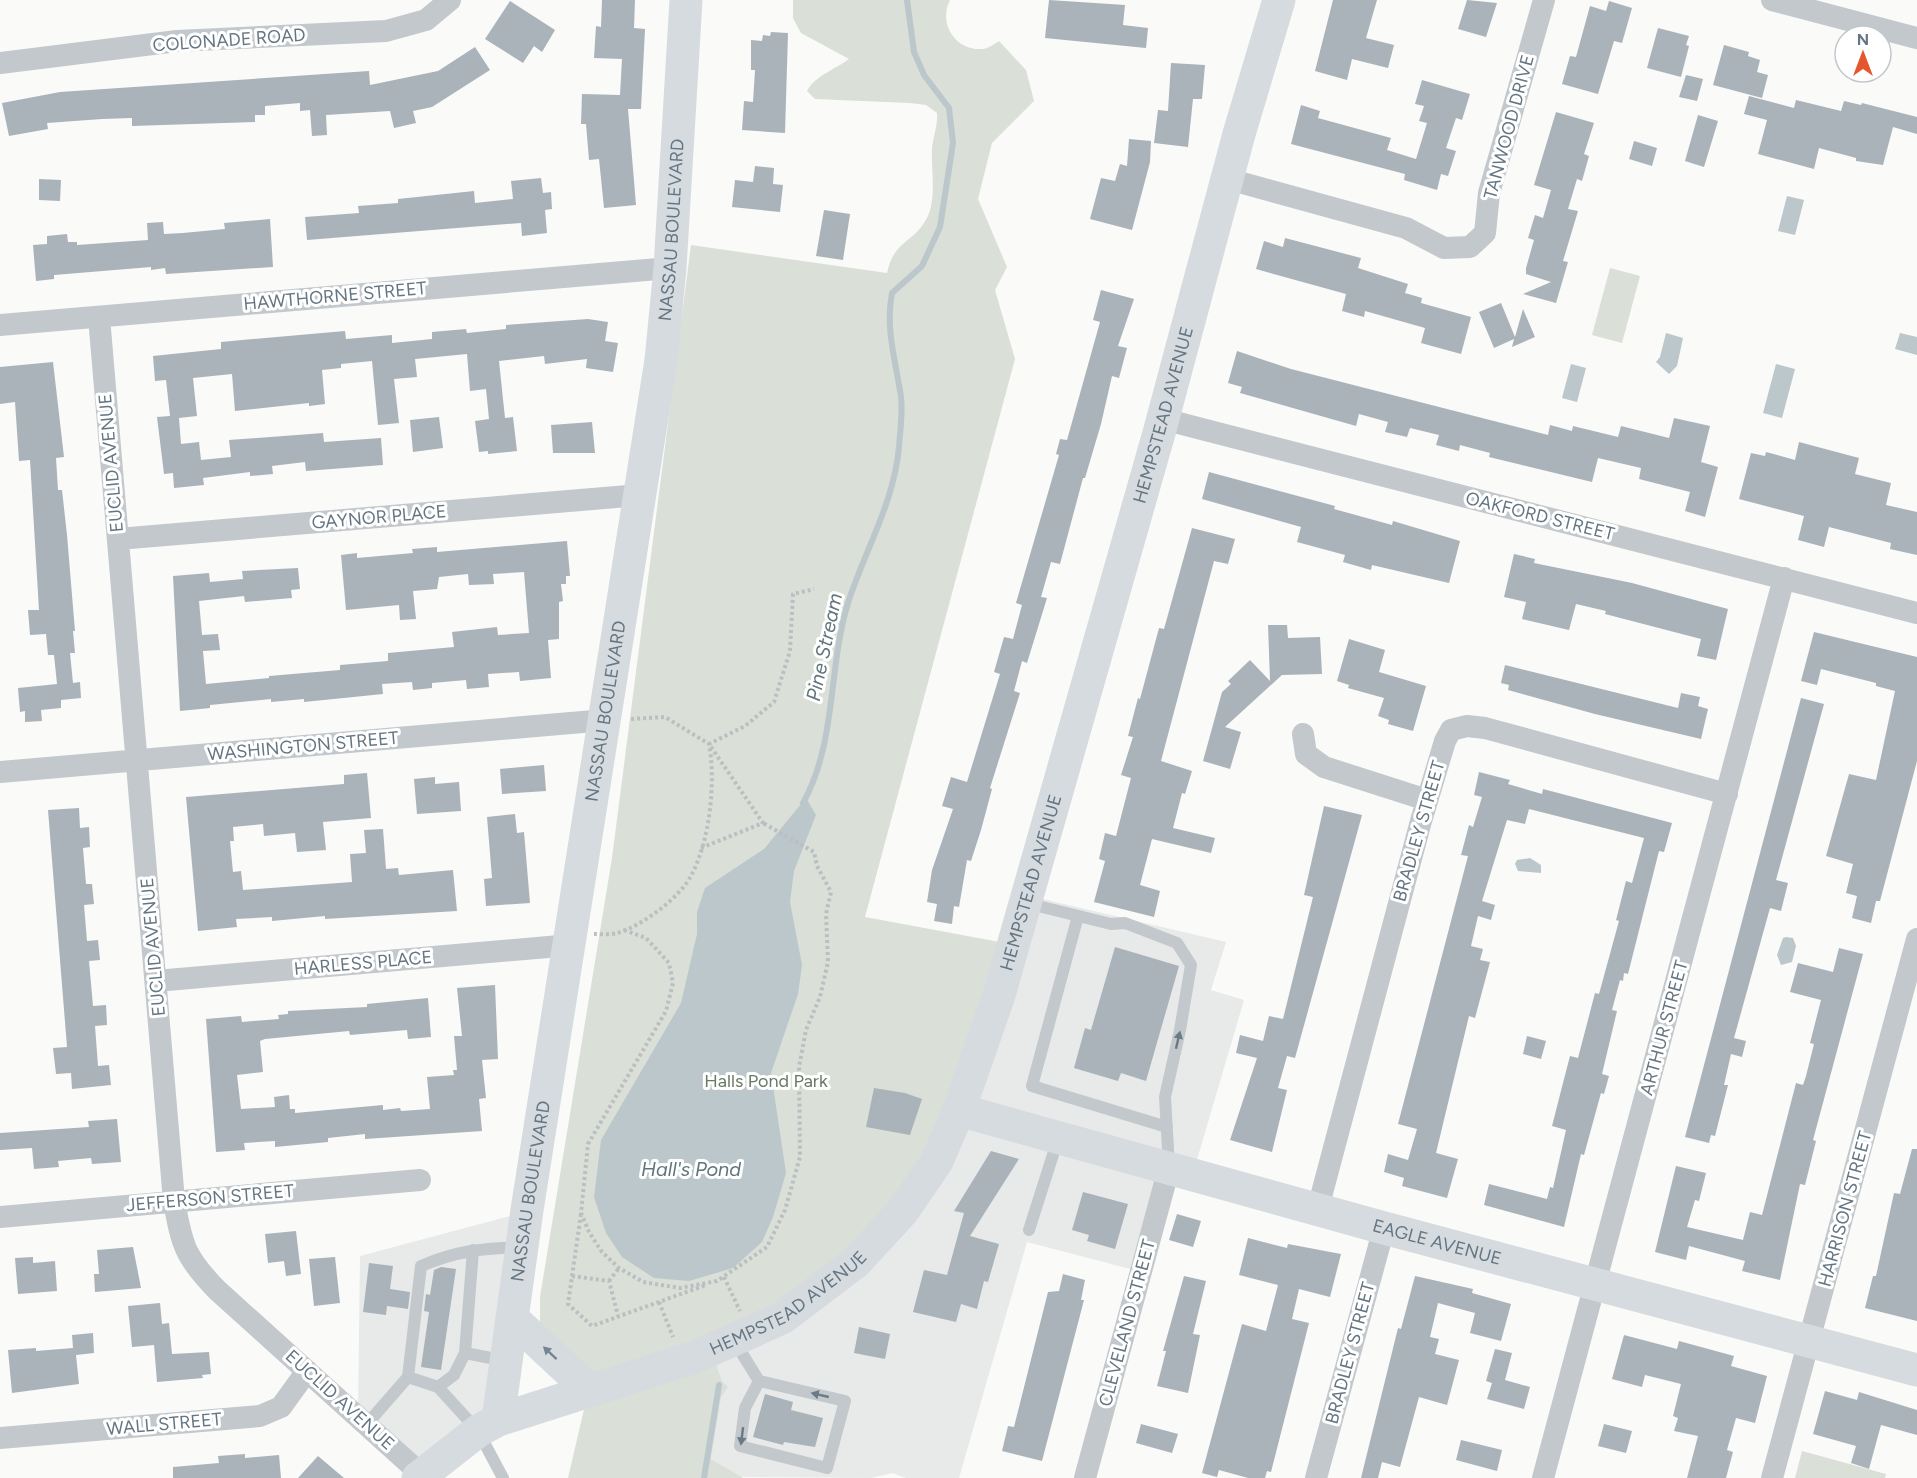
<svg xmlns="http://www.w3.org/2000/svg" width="1917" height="1478" font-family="Figtree,sans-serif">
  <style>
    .built { fill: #e8e9e9 }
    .green { fill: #dadfd7 }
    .water { fill: #bbc7cb }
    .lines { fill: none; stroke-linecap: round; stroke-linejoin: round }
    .stream { stroke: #bbc7cb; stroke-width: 6 }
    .building { fill: #aab3b9 }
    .path { stroke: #bbbfc2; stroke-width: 4; stroke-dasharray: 3 3; stroke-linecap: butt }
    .lane { stroke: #c3c8cc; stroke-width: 12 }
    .street { stroke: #c3c8cc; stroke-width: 22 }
    .secondary { stroke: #d6dbdf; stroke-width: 33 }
    .oneway { fill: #6a7a87 }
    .oneway2 { fill: #768591 }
    .labels { text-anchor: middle; stroke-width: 6; stroke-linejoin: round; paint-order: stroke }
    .street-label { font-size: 18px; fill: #657683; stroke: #fff }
    .park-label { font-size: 18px; fill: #687a64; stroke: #fff }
    .water-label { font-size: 20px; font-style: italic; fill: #60757c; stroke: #fff }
  </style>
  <rect width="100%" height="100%" fill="#fafaf8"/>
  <!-- built -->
  <path class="built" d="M1030 896 1226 942 1211 990 1244 1000 1194 1170 1172 1163 1138 1271 1027 1242 959 1478H906L892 1473 871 1478 740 1477 711 1459 722 1381 712 1351Z
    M521 1213 494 1420 422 1473 358 1411 360 1256Z"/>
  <!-- green -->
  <path class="green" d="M793 0H950C938 23 955 51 982 49 988 49 994 44 999 41L1026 70 1034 101 992 143 978 199 1007 267 995 290 1015 359 865 917 1016 945 904 1216 712 1352 722 1381 728 1387 721 1397 711 1459 743 1478H568L589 1388 540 1322V1297L612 858 691 245 887 273C894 240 913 244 927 218 937 197 931 172 932 149 933 136 938 126 937 113L926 105 910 103 815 99 807 91C816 75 834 70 849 59L801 33 793 18Z
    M1610 268 1640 276 1622 343 1592 335Z
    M1802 1451 1886 1474 1885 1478H1795Z"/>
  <!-- water -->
  <path class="water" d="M1787 196 1804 200 1795 235 1778 231Z
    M1666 333 1683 338 1677 366 1669 374 1656 362 1660 357Z
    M1900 333 1917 337V355L1895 349Z
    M1571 364 1586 368 1577 402 1562 398Z
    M1776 364 1795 369 1782 418 1763 413Z
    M806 798 816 815 794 871 790 902 802 965 798 994 771 1073 786 1173 773 1217 762 1242 733 1268 689 1281 654 1278 622 1257 606 1233 594 1197 601 1140 681 1003 697 934V912L705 888 764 849Z
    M1530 858 1541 865V873L1518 871 1515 864 1517 860Z
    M1786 937 1793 938 1796 946 1792 962 1781 965 1777 955 1783 938Z"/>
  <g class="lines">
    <!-- stream -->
    <path class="stream" d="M803 803C837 742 828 667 848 603 865 550 894 503 899 447 900 431 903 413 901 397 896 362 885 329 892 293L922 266 940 227 953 143 949 108 924 75 914 52 907 0
      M704 1478 719 1385"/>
  </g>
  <!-- building -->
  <path class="building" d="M602 0H635L634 28 645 29 641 109H628L636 205 604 208 599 159 589 160 586 124H581L582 94 620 95 622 59 594 58 596 26 601 27Z
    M1049 0 1125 5 1123 25 1148 28 1146 48 1045 38Z
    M1333 0H1377L1366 38 1394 45 1388 68 1352 59 1347 80 1315 71Z
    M1467 0 1497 3 1486 37 1458 29Z
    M510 1 555 30 542 52 534 46 523 63 485 39Z
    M1609 1 1632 8 1622 43 1614 41 1598 94 1562 84 1570 56 1576 57 1590 6 1606 11Z
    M1658 28 1689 36 1686 45 1689 46 1681 77 1647 68Z
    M771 32 788 33 785 133 742 130 744 101 753 102 755 70H751V40L762 41 763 35 770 36Z
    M1724 45 1749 52 1748 56 1760 60 1757 72 1768 75 1762 98 1713 85Z
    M475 47 490 70 432 107 413 111 416 123 394 128 390 111 326 115 327 135 312 136 310 110 300 111V103L265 106V115H255V122L132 126V118L102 119 47 123 48 129 9 136 2 103 60 92 369 71 370 85 438 71Z
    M1171 63 1205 65 1202 99H1193L1188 147 1154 143 1158 110 1168 111Z
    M1686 75 1703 79 1697 101 1679 97Z
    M1422 80 1470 94 1462 120 1456 118 1446 148 1456 151 1448 176 1441 174 1437 190 1404 180 1405 174 1291 144 1301 105 1320 111 1318 118 1391 138 1387 150 1416 159 1427 123 1419 121 1424 106 1415 104Z
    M1749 96 1794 108 1796 100 1841 111 1844 101 1861 105 1862 103 1917 117V134L1893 127 1883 165 1856 161V158L1819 148 1814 169 1758 154 1767 120 1744 114Z
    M1556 112 1594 123 1584 154 1589 156 1582 181 1577 179 1568 209 1578 211 1563 261 1568 262 1556 303 1523 294 1551 282 1526 274V268L1534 240 1528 238 1535 215 1543 218 1551 190 1534 185Z
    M1698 115 1718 121 1704 167 1685 161Z
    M1129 139 1151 141 1150 162 1132 230 1090 219 1101 178 1115 181 1120 164 1127 166Z
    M1634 141 1657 148 1652 166 1629 159Z
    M755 166 774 168 773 184 783 185 780 212 732 207 735 180 753 182Z
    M541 178 543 193 551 192 552 209 545 210 547 233 522 236 521 223 307 240 305 217 359 213 358 206 398 203V199L474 191 475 203 513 199 511 181Z
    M39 179 61 180 60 201 39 200Z
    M824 210 850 214 843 260 816 256Z
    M270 219 273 267 166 274 165 268 151 270V267L54 275V279L36 281 33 245 47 244V236L67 234 68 242H77V245L148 240 147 223 163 222 164 234 183 233 225 229 224 223Z
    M1285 238 1361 258 1358 268 1408 284 1405 293 1422 298 1421 303 1471 317 1461 354 1421 343 1425 328 1365 311 1364 317 1342 311 1346 294 1256 269 1264 241 1283 247Z
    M1101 290 1134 299 1118 346 1127 348 1119 378 1112 376 1101 424 1085 478H1083L1060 564 1051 562 1041 597 1047 598 1027 663 1022 661 1014 691 1020 693 990 788 992 789 981 830 971 861 967 860 959 907 954 906 952 924 934 921 937 904 927 902 932 870 953 809 942 806 951 777 967 782 1000 674 994 672 1004 637 1013 639 1022 605 1016 603 1059 455 1056 454 1060 439 1067 440 1100 322 1093 320Z
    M1501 303 1515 337 1523 309 1535 337 1512 347 1514 339 1494 348 1479 312Z
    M588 319 608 322 605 341 618 343 613 372 586 368 587 359 545 364 544 356 499 361 505 418 513 417 517 451 488 454V451L479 452 475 421 489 419 486 389 470 391 467 354 415 359 417 377 394 379 399 423 378 425 372 361 341 364V368L322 370 325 404 309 406V403L235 411 232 374 193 378 197 416 179 418 181 444 199 442 201 460 231 457 229 440 323 433 324 442 381 438 383 465 306 471 305 462 272 466 273 474 250 476V472L203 478 204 485 174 488 173 473 164 474 157 417 170 416 166 380 155 381 153 356 221 349V342L242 340 345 331 346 339 392 335V343L432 339V332L466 329 467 333 506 329V325Z
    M1237 351 1291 369 1548 435 1550 425 1572 431 1573 426 1618 437 1621 426 1669 438 1674 418 1710 426 1701 462 1718 467 1705 517 1685 511 1690 492 1639 479 1641 468 1598 458 1592 482 1489 457 1490 453 1460 445 1459 451 1436 445 1439 435 1410 428 1407 437 1385 432 1388 422 1359 414 1356 426 1240 393 1242 387 1228 383Z
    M53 362 64 457 56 458 58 490H62L67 535 75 631H73L75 653H70L73 683 80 682 81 698 61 700V708L41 710 42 721 25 722V711L20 712 18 688 57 684 54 655H48L46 634 30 635 28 610H39L30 460 19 461 15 402 0 404V367Z
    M439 417 443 448 413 452 410 420Z
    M592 422 595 453H553L551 425Z
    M1799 442 1859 458 1855 474 1891 483 1886 505 1917 512V555L1890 549 1891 543 1829 527 1824 547 1798 540 1804 516 1739 499 1751 453 1765 456 1766 452 1795 460Z
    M1209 472 1335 506 1334 509 1392 525 1393 521 1460 541 1449 583 1372 565 1371 570 1343 562 1345 555 1297 542 1301 527 1202 499Z
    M1192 528 1235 539 1228 564 1214 561 1161 761 1192 771 1185 794 1182 793 1173 828 1215 838 1211 853 1152 839 1140 885 1160 891 1154 917 1094 902 1105 861 1099 859 1105 833 1116 836 1131 778 1121 775 1133 737 1128 736 1138 698 1140 699 1159 628 1164 629Z
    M567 541 570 576H566V584H561L563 601 559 602V639L548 640 551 678 520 681 519 672 488 674 489 687 467 689 466 680 432 683V688L413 690 412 682 382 684 383 694 304 702V699L271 702V699L210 705V708L180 711 173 576 209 573 210 582 243 579 242 571 298 568 300 589 291 590 292 598 245 602 244 596 199 601 202 635 218 634 220 650 203 651 206 684 269 678V676L340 670V665L388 661V653L454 647 452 632 497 627 498 635 529 633 524 572 493 574 494 584 469 585 468 574 439 577 437 589 413 591 416 619 400 620 399 605 346 610 341 555 357 553V558L413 553 412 549 437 547V552Z
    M1514 554 1535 559 1534 563 1632 583 1728 609 1716 660 1697 656 1701 639 1605 614 1606 611 1576 604 1569 630 1522 619 1526 602 1504 597Z
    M1268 625H1287L1288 638 1320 637 1322 674 1282 675 1225 727 1241 732 1230 769 1203 761 1222 692 1231 684 1228 681 1250 660 1270 681Z
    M1814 632 1917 657V761L1880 901H1876L1871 923 1852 918 1857 896 1846 893 1853 864 1826 856 1849 774 1876 780 1895 691 1876 686V683L1821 669 1817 685 1801 681Z
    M1349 639 1385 650 1379 672 1426 686 1413 731 1388 724 1389 720 1378 716 1384 698 1348 688 1349 685 1337 681Z
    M1505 665 1678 708 1681 693 1700 697 1698 706 1708 709 1701 739 1595 714 1508 690 1509 685 1501 683Z
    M1801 698 1824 704 1776 880 1788 883 1781 911 1770 908 1734 1038 1746 1041 1742 1057 1731 1054 1724 1085H1728L1715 1136 1711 1135 1709 1143 1685 1137Z
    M544 765 546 791 502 794 500 769Z
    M1479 772 1510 780 1508 784 1542 794 1543 789 1672 823 1664 852 1659 851 1628 974 1624 973 1623 981 1620 980 1612 1010 1617 1011 1602 1074 1609 1076 1604 1094 1601 1093 1584 1155 1581 1154 1564 1227 1484 1205 1489 1184 1547 1199 1550 1187 1553 1188 1566 1130 1552 1126 1563 1083 1570 1056 1578 1058 1595 993 1599 994 1619 921 1616 920 1626 881 1632 883 1644 838 1529 809 1525 824 1507 820 1482 901 1495 905 1491 920 1478 916 1471 946 1483 949 1480 960 1490 962 1475 1018 1469 1016 1436 1153 1458 1159 1447 1198 1402 1186 1404 1178 1384 1172 1388 1154 1408 1160 1417 1129 1398 1124 1468 856 1461 855 1469 825 1473 827 1482 797 1474 795Z
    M367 773 371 818 323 822 326 850 297 852 295 833 264 836 263 824 233 827 234 841H230L233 872 241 871 243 890 352 882 350 854 366 853 364 830 383 829 386 869 398 868 399 875 453 870 457 911 325 919V916L272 921V917L236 919 237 927 198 931 186 797 344 784V775Z
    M435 777V784L459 782 461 811 417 814 414 779Z
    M1324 806 1362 815 1295 1058 1287 1056 1278 1088 1287 1090 1272 1152 1230 1140 1257 1058 1236 1053 1240 1035 1263 1041 1269 1016 1283 1019 1313 897 1304 895Z
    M79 808 80 828 89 827 90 847 83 848 86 884H92L94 904 84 905 87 941 98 940 100 960 89 961 93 1006 106 1005 107 1025 95 1026 98 1066 109 1065 111 1085 72 1089 71 1073 56 1074 53 1048 67 1047 48 810Z
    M515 814 517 833 524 832 530 903 486 906 484 879 492 878 487 817Z
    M1115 947 1179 966 1146 1081 1121 1073 1118 1081 1074 1068 1085 1028 1091 1030Z
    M1839 948 1863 954 1813 1140 1816 1141 1805 1185 1800 1184 1780 1280 1742 1271 1745 1261 1689 1246 1686 1260 1655 1252 1676 1166 1706 1173 1699 1201 1695 1200 1687 1227 1743 1240 1750 1212 1762 1215 1796 1083 1803 1085 1806 1076 1814 1044 1810 1043 1821 1000 1790 992 1798 963 1833 972Z
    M495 985 498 1059 482 1060 486 1098 479 1099 482 1131 365 1139V1134L328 1138V1142L275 1147V1141L244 1143 245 1150 216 1152 206 1019 241 1016 242 1022 279 1019 278 1015 288 1014V1011L367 1007V1004L428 998 431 1037 408 1039 407 1030 350 1035 349 1031 265 1039 260 1041 263 1072 237 1075 241 1109 275 1107 274 1097 289 1095 290 1109H295V1113L383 1105V1110L400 1108 401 1111 430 1109 427 1077 454 1075 453 1070H457L454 1036H462L457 988Z
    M1527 1036 1546 1041 1541 1059 1523 1054Z
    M874 1088 905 1093 922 1099 910 1135 866 1127Z
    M117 1119 121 1162 92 1164 91 1158 58 1161 59 1167 34 1169 32 1148 0 1150V1133L89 1127 88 1121Z
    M1912 1149H1917V1321L1865 1308 1873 1276H1876L1894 1193 1900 1194Z
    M991 1151 1019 1159 970 1236 999 1244 988 1282 984 1281 977 1309 961 1304 956 1322 913 1312 924 1270 947 1275 964 1213 954 1211Z
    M1083 1192 1128 1204 1115 1249 1087 1241 1089 1235 1072 1230Z
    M1177 1214 1201 1221 1193 1247 1169 1240Z
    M296 1231 301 1274 286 1276 284 1261 268 1263 265 1234Z
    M1248 1238 1287 1248 1288 1244 1341 1254 1330 1297 1299 1289 1292 1319 1309 1323 1271 1472 1267 1471 1265 1478H1248L1219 1470 1217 1477 1202 1473 1242 1324 1266 1331 1278 1285 1239 1275Z
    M133 1247 141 1288 95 1292 94 1274H99L97 1250Z
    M33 1257V1263L55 1261 57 1291 18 1294 15 1258Z
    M335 1257 340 1303 314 1306 309 1259Z
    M369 1263 393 1266 390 1289 410 1292 408 1309 387 1306 386 1315 363 1312Z
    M441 1267 456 1269 441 1370 421 1367 429 1312 424 1311 426 1294 430 1295 434 1270Z
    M1063 1274 1085 1280 1081 1300H1084L1042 1461 1002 1451 1008 1426 1014 1427 1048 1292 1059 1291Z
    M1184 1276 1206 1281 1193 1334 1200 1335 1188 1393 1157 1386 1166 1351H1163Z
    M1415 1276 1473 1289 1472 1293 1511 1304 1501 1341 1470 1333 1475 1313 1438 1303 1430 1337 1439 1339 1435 1354 1459 1360 1447 1405 1419 1397 1400 1467 1382 1462 1378 1478H1361L1398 1328 1401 1329Z
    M160 1303 162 1324 169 1323 172 1354 209 1352 211 1374 202 1375 203 1378 157 1382 154 1345 132 1347 128 1306Z
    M859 1327 890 1334 885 1359 854 1353Z
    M93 1333 94 1353 76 1355 79 1384 12 1393 8 1350 36 1348V1351L73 1348 72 1335Z
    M1624 1335 1677 1349 1679 1341 1734 1356 1731 1366 1767 1376 1755 1423 1736 1418 1727 1450 1733 1452 1726 1478H1687L1698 1436 1674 1431 1678 1418 1673 1416 1681 1384 1645 1375 1642 1387 1612 1379Z
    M1495 1349 1512 1353 1505 1380 1530 1387 1524 1409 1487 1399 1492 1383 1486 1381Z
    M1825 1391 1857 1400 1859 1392 1917 1410V1435L1881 1425 1869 1469 1851 1463 1856 1446 1813 1434Z
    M765 1394 793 1402 791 1410 823 1418 815 1447 784 1442 783 1445 753 1437Z
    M1141 1424 1178 1434 1172 1453 1136 1443Z
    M1604 1424 1632 1431 1626 1453 1598 1446Z
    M1461 1440 1502 1450 1497 1471 1456 1460Z
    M245 1454V1458L279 1455 281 1478H173V1467L219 1463 218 1456Z
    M318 1456 344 1478H298Z"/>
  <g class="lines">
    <!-- path -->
    <path class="path" d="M701 848 763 823 709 744 745 726 774 702 790 651 793 594 814 589
      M624 930 646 938 669 963 673 983 666 1011 588 1144 581 1213 589 1232 602 1252 619 1268 643 1282 680 1288 717 1281 767 1247 785 1210 800 1157 799 1067 806 1030 820 997 828 962 826 914 831 892 817 866 814 852 763 823
      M594 934C601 934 610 935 617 933 642 926 680 898 692 874 710 839 716 782 709 744L665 717 630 719
      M581 1214 568 1304 592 1326 706 1285
      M572 1276 609 1281 618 1316
      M724 1277 740 1311
      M609 1281 619 1268
      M659 1302 673 1337"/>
    <!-- lane -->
    <path class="lane" d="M1026 903 1111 924 1125 923 1177 943 1191 965 1180 1030 1165 1097 1169 1167
      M1078 916 1032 1086 1167 1127
      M1029 1230 1058 1139
      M735 1342 759 1381 845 1401 827 1468 740 1446 745 1408 759 1381
      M465 1353 473 1250
      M408 1377 438 1387 478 1431 503 1478
      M438 1387 454 1375 465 1353 506 1361
      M367 1424 408 1377 421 1266C456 1251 483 1248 521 1247"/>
    <!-- street -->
    <path class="street" d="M1772 0 1917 38
      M0 63 177 41 386 31 426 20 450 0
      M1228 179 1406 228 1444 248 1470 247 1485 233 1489 193 1544 0
      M99 317 174 1201C182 1246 185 1257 217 1290L422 1475
      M0 325 670 268
      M1163 419 1917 613
      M118 539 640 495
      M1303 734 1306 754 1324 767 1427 800
      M0 772 606 720
      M156 981 571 945
      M1318 1208 1421 821 1445 741 1451 730 1467 726 1485 728 1727 794
      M0 1217 420 1180
      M0 1438 260 1416 281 1407 307 1371
      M1085 1478 1169 1168
      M1316 1478 1384 1228
      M1543 1478 1784 578
      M1772 1478 1917 939"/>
    <!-- secondary -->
    <g class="secondary">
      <path id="s1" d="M959 1110 1384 1228 1917 1370"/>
      <path d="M512 1318 588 1389"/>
      <path id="s2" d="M498 1420 527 1210 661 360 670 268 686 0"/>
      <path id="s3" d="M418 1478 478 1431 498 1420 695 1357 782 1318 856 1262 903 1211 937 1161 959 1110 999 995 1159 433 1239 134 1279 0"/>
    </g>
  </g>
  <!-- one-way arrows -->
  <defs><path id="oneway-solid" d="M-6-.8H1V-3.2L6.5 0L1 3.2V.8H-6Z" transform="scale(1.5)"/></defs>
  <g class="oneway">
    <use href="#oneway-solid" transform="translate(1178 1040) rotate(-77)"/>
    <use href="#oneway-solid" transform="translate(820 1395) rotate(-167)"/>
    <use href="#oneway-solid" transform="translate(742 1436) rotate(97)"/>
  </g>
  <use class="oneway2" href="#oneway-solid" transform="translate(550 1353) rotate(-137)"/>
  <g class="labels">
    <!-- street labels -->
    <g class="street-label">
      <text transform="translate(229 40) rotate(-4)" y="6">COLONADE ROAD</text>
      <text transform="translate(1509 127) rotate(-75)" y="6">TANWOOD DRIVE</text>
      <text dy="6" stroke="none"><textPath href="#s2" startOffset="1203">NASSAU BOULEVARD</textPath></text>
      <text transform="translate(335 296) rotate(-5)" y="6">HAWTHORNE STREET</text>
      <text dy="6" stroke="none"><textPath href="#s3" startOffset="1404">HEMPSTEAD AVENUE</textPath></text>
      <text transform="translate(111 463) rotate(-95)" y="6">EUCLID AVENUE</text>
      <text transform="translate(1540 516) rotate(14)" y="6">OAKFORD STREET</text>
      <text transform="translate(379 517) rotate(-5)" y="6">GAYNOR PLACE</text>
      <text dy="6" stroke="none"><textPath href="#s2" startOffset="717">NASSAU BOULEVARD</textPath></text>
      <text transform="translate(303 746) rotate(-5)" y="6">WASHINGTON STREET</text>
      <text transform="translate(1419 831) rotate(-74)" y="6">BRADLEY STREET</text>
      <text dy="6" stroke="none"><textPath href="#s3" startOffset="918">HEMPSTEAD AVENUE</textPath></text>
      <text transform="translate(153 947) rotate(-95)" y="6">EUCLID AVENUE</text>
      <text transform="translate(363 963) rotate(-5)" y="6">HARLESS PLACE</text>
      <text transform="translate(1664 1028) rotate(-75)" y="6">ARTHUR STREET</text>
      <text dy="6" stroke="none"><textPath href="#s2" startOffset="231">NASSAU BOULEVARD</textPath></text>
      <text transform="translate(210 1198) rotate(-5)" y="6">JEFFERSON STREET</text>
      <text transform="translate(1845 1209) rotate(-75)" y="6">HARRISON STREET</text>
      <text dy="6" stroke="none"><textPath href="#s1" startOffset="496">EAGLE AVENUE</textPath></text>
      <text dy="6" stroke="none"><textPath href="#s3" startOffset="414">HEMPSTEAD AVENUE</textPath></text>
      <text transform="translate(1127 1323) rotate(-75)" y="6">CLEVELAND STREET</text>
      <text transform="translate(1350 1353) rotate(-75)" y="6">BRADLEY STREET</text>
      <text transform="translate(340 1400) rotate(42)" y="6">EUCLID AVENUE</text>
      <text transform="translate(164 1424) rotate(-5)" y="6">WALL STREET</text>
    </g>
    <!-- park labels -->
    <g class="park-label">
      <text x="766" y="1087">Halls Pond Park</text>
    </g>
    <!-- water labels -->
    <g class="water-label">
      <text transform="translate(824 647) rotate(-78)" y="7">Pine Stream</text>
      <text x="691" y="1176">Hall's Pond</text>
    </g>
  </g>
  <!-- north arrow -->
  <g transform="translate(1863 54)"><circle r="28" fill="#ffffff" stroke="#c1c8cd" stroke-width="1.5"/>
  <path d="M0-4.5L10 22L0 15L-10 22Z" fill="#e4572e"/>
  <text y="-9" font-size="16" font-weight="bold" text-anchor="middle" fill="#657683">N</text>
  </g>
</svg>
